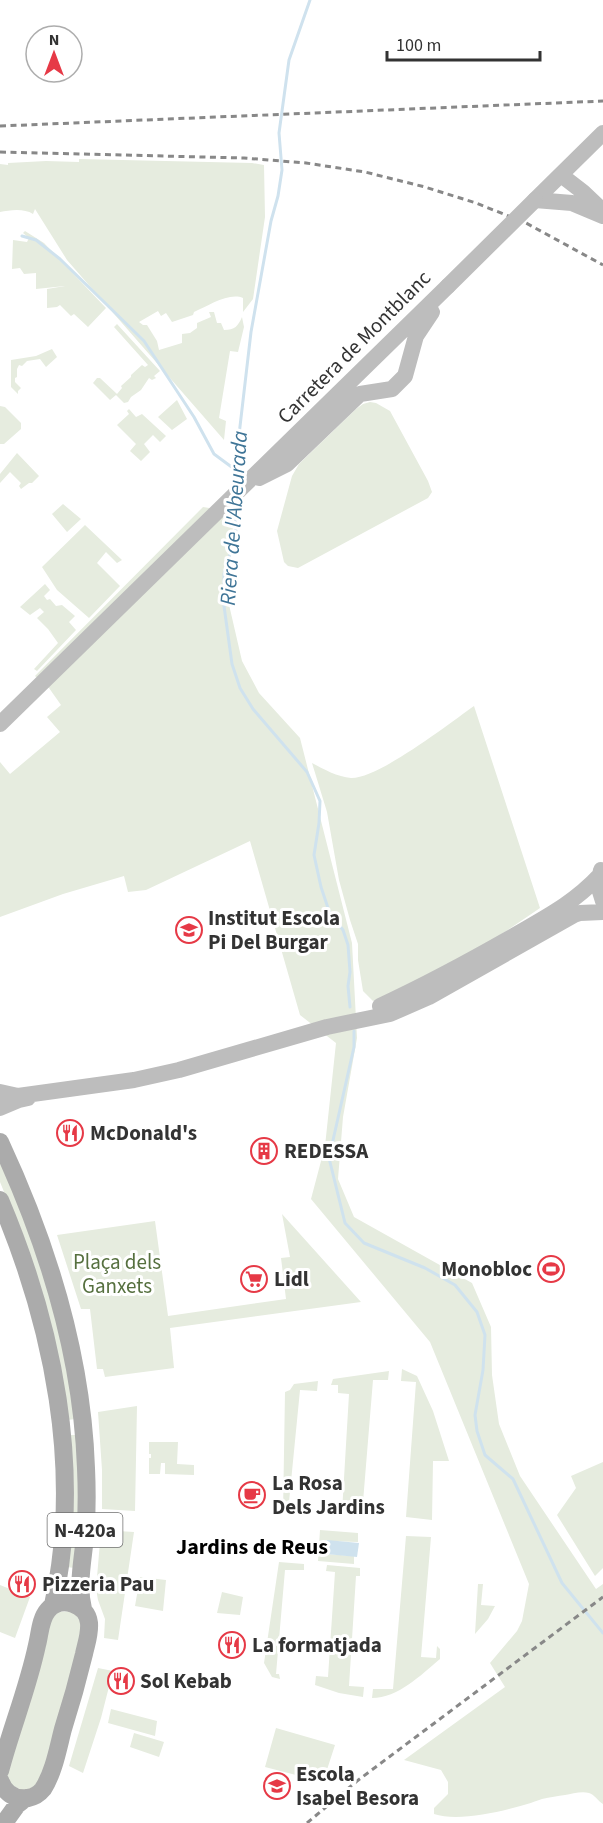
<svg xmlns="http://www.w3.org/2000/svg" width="603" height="1823" font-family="'Source Sans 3',sans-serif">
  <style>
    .green { fill: #e6ecdf }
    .water { fill: #cfe2ee }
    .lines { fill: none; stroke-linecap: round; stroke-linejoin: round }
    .stream { stroke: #cfe2ee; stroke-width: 3 }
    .secondary { stroke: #bdbdbd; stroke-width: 16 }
    .primary { stroke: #ababab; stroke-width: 18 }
    .rail { stroke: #888; stroke-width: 3; stroke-dasharray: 6 4.5; stroke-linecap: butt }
    .secondary-bridge { stroke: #bdbdbd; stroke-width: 16 }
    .labels { text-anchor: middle; stroke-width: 6; stroke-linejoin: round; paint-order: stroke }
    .shield { fill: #fff; stroke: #707070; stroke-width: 1.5 }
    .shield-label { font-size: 20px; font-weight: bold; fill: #333 }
    .street-label { font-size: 21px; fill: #333; stroke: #fff }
    .poi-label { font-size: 21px; font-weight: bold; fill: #333; stroke: #fff; text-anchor: start }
    .park-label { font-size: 21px; fill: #56703f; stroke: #fff }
    .water-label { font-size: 22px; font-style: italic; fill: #3f7597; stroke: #fff }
    .neighbourhood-label { font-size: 22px; font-weight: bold; fill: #000; stroke: #fff }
  </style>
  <rect width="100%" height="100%" fill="#fff"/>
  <!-- green -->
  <path class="green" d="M79 159 252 163 264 165 265 217 260 251 253 299 243 312V298C229 292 208 306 194 312L193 315 172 322 166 313 161 316 158 311 139 322 143 325H147L157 341 159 350 182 343V334L190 333 197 328V323L211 317 209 312H214L217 323H221L224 330C235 330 238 326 242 317L244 327 238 352 230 351 219 418 226 421 224 440 67 260 35 209 33 214C24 208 10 210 0 212V164L8 165V163L46 161 79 162Z
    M25 231 44 243 106 308 88 327 74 314 71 316 60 305 57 307 47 308V289L65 286 36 289V273L24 274 20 268 12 269 13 240 27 242 29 238 23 233Z
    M117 324 160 371 154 376 156 378 152 380 149 378 141 390 131 397 128 402 124 403 116 395 110 400 93 383 97 378H100L117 394 122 388 121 386 131 377V375L142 365 145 367 148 365 114 327Z
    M52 349 57 357 46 367 40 359 27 361 22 366 19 365 17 369V377L15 378V382L21 388 18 391V394L11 387V360L36 356Z
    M177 400 187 419 172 430 158 417Z
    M370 402 376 403 390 411 428 481 432 492 428 498 298 568 288 566 284 562 277 531 292 476 299 464 356 409 363 404Z
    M0 406 5 407 21 423V429L4 444H0Z
    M129 409 136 417 142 414 166 436 160 442 153 435 144 444 150 452 141 461 130 451 136 444 117 425 129 414 127 411Z
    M17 453 39 476 32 483H29L21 489 19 486 21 483 10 472 0 483V474Z
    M63 504 81 519 67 532 52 514Z
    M203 507 235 512 227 596 242 661 259 693 300 738 352 943 357 1038 343 1117 338 1179 354 1217 472 1283 491 1327 492 1375 499 1424 520 1476 596 1589 603 1584V1804C598 1801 594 1794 589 1793 581 1791 572 1794 565 1795 558 1796 550 1797 542 1799 515 1809 461 1823 434 1814V1808L448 1794V1782L441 1770 404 1760 505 1687 490 1663 517 1631 522 1621 529 1584 430 1342 311 1199 325 1146 336 1043 300 1015 250 841 146 890 128 892 124 876 63 894 0 917V762L10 774 60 732 47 717 61 705 49 688 35 676Z
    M85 525 122 560 117 563 106 552 97 563 120 586 89 618 57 590 42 567Z
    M45 584 50 590 44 596 47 600 50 599 56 606 62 605 75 616 69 622 76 630 37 671 34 669 58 643 48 629 37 618 44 612 40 608 30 615 20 607Z
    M474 706 540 908C490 943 430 980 373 1001L363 991 358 960V944L350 920 339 880 327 812 312 763C323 769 338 777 351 778 378 779 450 723 474 706Z
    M0 1159 27 1224 62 1336 76 1419 67 1420 18 1226 0 1182Z
    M282 1214 361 1302 170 1328 174 1368 105 1377 103 1369H97L90 1309H81L57 1235 155 1221 168 1316 286 1299 281 1258 290 1257Z
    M402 1369 417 1376 433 1411 449 1461H433L432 1520 406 1517 416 1382 401 1381Z
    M389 1371 388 1380H373L362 1514 342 1512 349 1394 338 1393V1385H331L333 1379Z
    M318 1381 317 1391 300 1390 289 1502 307 1503V1514L283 1513 285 1392 290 1390 294 1384Z
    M137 1406 135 1511 102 1509V1470L98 1412Z
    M68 1435H77L79 1495 75 1568 66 1567Z
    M149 1442H178L177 1464 194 1465V1475L165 1474V1463H161L160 1474H149V1458H151V1454H149Z
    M603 1462V1568L595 1576 557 1515 576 1488 571 1476Z
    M101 1530 134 1532 118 1640 104 1638 105 1619 98 1600 96 1589Z
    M320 1530 358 1533V1542L327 1541 326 1554 354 1556V1564L318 1561Z
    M406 1536 431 1537 421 1657 436 1658 437 1646 440 1649V1659C421 1675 398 1698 372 1698L373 1689H393Z
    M279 1562 304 1564V1570H285L276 1674H279L280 1679 272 1677 264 1663Z
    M327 1565 360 1568V1576H356L349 1686 364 1687 363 1697 339 1693 315 1685 316 1676 328 1677 335 1572 326 1571Z
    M140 1577 166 1580 163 1611 135 1606Z
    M478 1584H483L481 1605 495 1606 488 1619 475 1634Z
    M0 1585 30 1597 15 1638 0 1632Z
    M222 1592 243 1597 240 1615 217 1613Z
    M73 1611 83 1624 60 1721 39 1782 34 1787 23 1791 8 1783 7 1766 49 1621 56 1612Z
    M98 1668 113 1671 101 1718 83 1773 69 1766Z
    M111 1709 157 1721 155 1736 108 1723Z
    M276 1728 335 1745 323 1782 265 1767Z
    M134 1733 164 1742 159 1757 130 1747Z"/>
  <!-- water -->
  <path class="water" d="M327 1540 359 1543 357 1557 326 1554Z"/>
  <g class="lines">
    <!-- stream -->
    <path class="stream" d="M22 236 36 240 60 259 144 341 194 417 214 454 237 471
      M236 484 239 435 251 332 271 221 278 196 282 170 279 133 289 60 310 0
      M235 502 236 535 224 574V606L232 664 240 688 253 709 307 772 320 801 319 823 314 855 321 887 330 914 343 930 348 945 350 972 348 986 350 1007
      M354 1031V1047L329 1158 345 1223 364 1243 425 1268 455 1285 477 1312 485 1335 483 1370 475 1415 477 1431 485 1455 513 1479 562 1583 603 1633"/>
    <!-- secondary -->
    <path class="secondary" d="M561 175 583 192 603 211
      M535 200 603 133
      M535 200 572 203 603 216
      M259 478 287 464 360 394 392 389 405 376 416 336 432 312
      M0 724 448 286
      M601 870 598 885 603 901
      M380 1006C425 985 468 962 510 938 544 918 573 904 600 875
      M0 1092 18 1096 134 1080 179 1070 327 1027 390 1014 429 997 574 915 580 913 603 912
      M0 1108 19 1100 28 1098"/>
    <!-- primary -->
    <path class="primary" d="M0 1142C48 1245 82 1354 86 1468 87 1490 87 1514 85 1536 83 1560 77 1585 83 1609
      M0 1200C53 1325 83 1470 53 1605
      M0 1771C11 1729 28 1688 37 1645 40 1634 40 1619 48 1610 61 1595 87 1604 89 1623 90 1634 86 1644 84 1654 78 1679 71 1704 63 1729 58 1748 54 1772 43 1789 39 1794 34 1797 28 1798 14 1800 4 1792 0 1780
      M4 1823 17 1805 26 1798"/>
    <!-- rail -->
    <path class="rail" d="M0 126 603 101
      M0 152 244 158 306 163 365 172 425 187 476 203 526 223 603 265
      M307 1823 357 1781 603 1597"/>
    <!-- secondary-bridge -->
    <path class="secondary-bridge" d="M448 286 535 200"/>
  </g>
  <!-- icons -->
  <defs>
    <symbol id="school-ring" viewBox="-11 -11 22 22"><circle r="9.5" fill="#fff" stroke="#e63946" stroke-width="1.5"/><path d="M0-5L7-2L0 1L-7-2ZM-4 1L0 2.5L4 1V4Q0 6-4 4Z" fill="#e63946"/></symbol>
    <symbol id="restaurant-ring" viewBox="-11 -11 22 22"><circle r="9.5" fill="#fff" stroke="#e63946" stroke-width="1.5"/><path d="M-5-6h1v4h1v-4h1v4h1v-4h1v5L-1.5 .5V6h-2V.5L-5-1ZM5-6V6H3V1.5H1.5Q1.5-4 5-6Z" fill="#e63946"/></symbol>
    <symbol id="building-ring" viewBox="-11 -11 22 22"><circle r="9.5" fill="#fff" stroke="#e63946" stroke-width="1.5"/><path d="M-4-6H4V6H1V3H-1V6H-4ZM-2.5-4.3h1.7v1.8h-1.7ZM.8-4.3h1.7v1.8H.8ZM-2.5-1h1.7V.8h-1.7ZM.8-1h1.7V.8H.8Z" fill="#e63946"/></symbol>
    <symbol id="stadium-ring" viewBox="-11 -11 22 22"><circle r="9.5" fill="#fff" stroke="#e63946" stroke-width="1.5"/><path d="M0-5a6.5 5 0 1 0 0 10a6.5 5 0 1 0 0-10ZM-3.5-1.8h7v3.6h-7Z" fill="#e63946"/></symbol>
    <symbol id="supermarket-ring" viewBox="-11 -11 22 22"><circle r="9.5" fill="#fff" stroke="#e63946" stroke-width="1.5"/><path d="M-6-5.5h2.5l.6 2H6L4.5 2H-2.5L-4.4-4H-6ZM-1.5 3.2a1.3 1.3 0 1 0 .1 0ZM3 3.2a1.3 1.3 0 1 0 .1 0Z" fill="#e63946"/></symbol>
    <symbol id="cafe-ring" viewBox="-11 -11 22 22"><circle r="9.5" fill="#fff" stroke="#e63946" stroke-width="1.5"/><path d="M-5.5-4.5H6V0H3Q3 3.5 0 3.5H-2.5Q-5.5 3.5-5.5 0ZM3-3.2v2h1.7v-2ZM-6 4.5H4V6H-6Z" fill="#e63946"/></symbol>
  </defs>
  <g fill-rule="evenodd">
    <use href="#school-ring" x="174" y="915" width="30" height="30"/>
    <use href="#restaurant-ring" x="55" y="1118" width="30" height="30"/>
    <use href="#building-ring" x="249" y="1136" width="30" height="30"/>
    <use href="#stadium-ring" x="536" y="1254" width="30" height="30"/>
    <use href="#supermarket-ring" x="239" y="1264" width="30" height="30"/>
    <use href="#cafe-ring" x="237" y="1480" width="30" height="30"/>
    <use href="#restaurant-ring" x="7" y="1569" width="30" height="30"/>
    <use href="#restaurant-ring" x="217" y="1630" width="30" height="30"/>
    <use href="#restaurant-ring" x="106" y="1666" width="30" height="30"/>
    <use href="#school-ring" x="262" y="1771" width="30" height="30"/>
  </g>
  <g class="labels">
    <!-- shield labels -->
    <rect class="shield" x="47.5" y="1513" width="75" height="34" rx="4.5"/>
    <g class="shield-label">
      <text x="85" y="1537">N-420a</text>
    </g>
    <!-- street labels -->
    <g class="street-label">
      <text transform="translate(354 347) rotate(-45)" y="7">Carretera de Montblanc</text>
    </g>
    <!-- poi labels -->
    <g class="poi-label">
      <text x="208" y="925">Institut Escola<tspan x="208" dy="24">Pi Del Burgar</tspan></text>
      <text x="90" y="1140">McDonald's</text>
      <text x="284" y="1158">REDESSA</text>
      <text x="532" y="1276" text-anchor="end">Monobloc</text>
      <text x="274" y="1286">Lidl</text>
      <text x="272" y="1490">La Rosa<tspan x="272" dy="24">Dels Jardins</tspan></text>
      <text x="42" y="1591">Pizzeria Pau</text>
      <text x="252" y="1652">La formatjada</text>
      <text x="140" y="1688">Sol Kebab</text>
      <text x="296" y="1781">Escola<tspan x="296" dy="24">Isabel Besora</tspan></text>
    </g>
    <!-- park labels -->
    <g class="park-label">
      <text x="117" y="1269">Plaça dels<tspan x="117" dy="24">Ganxets</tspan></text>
    </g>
    <!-- water labels -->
    <g class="water-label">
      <text transform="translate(233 518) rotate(-86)" y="8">Riera de l'Abeurada</text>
    </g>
    <!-- neighbourhood labels -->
    <g class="neighbourhood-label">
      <text x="252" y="1554">Jardins de Reus</text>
    </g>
  </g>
  <!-- north arrow -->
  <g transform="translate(54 54)"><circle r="28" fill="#ffffff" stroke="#adadad" stroke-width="1.5"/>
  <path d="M0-4.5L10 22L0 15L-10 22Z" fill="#e63946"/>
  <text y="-9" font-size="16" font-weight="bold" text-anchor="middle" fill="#333333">N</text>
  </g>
  <!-- scale -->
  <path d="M387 51v9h153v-9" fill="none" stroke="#333333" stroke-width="3"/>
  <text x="396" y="51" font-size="18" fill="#333333" stroke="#ffffff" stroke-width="4.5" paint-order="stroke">100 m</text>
</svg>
